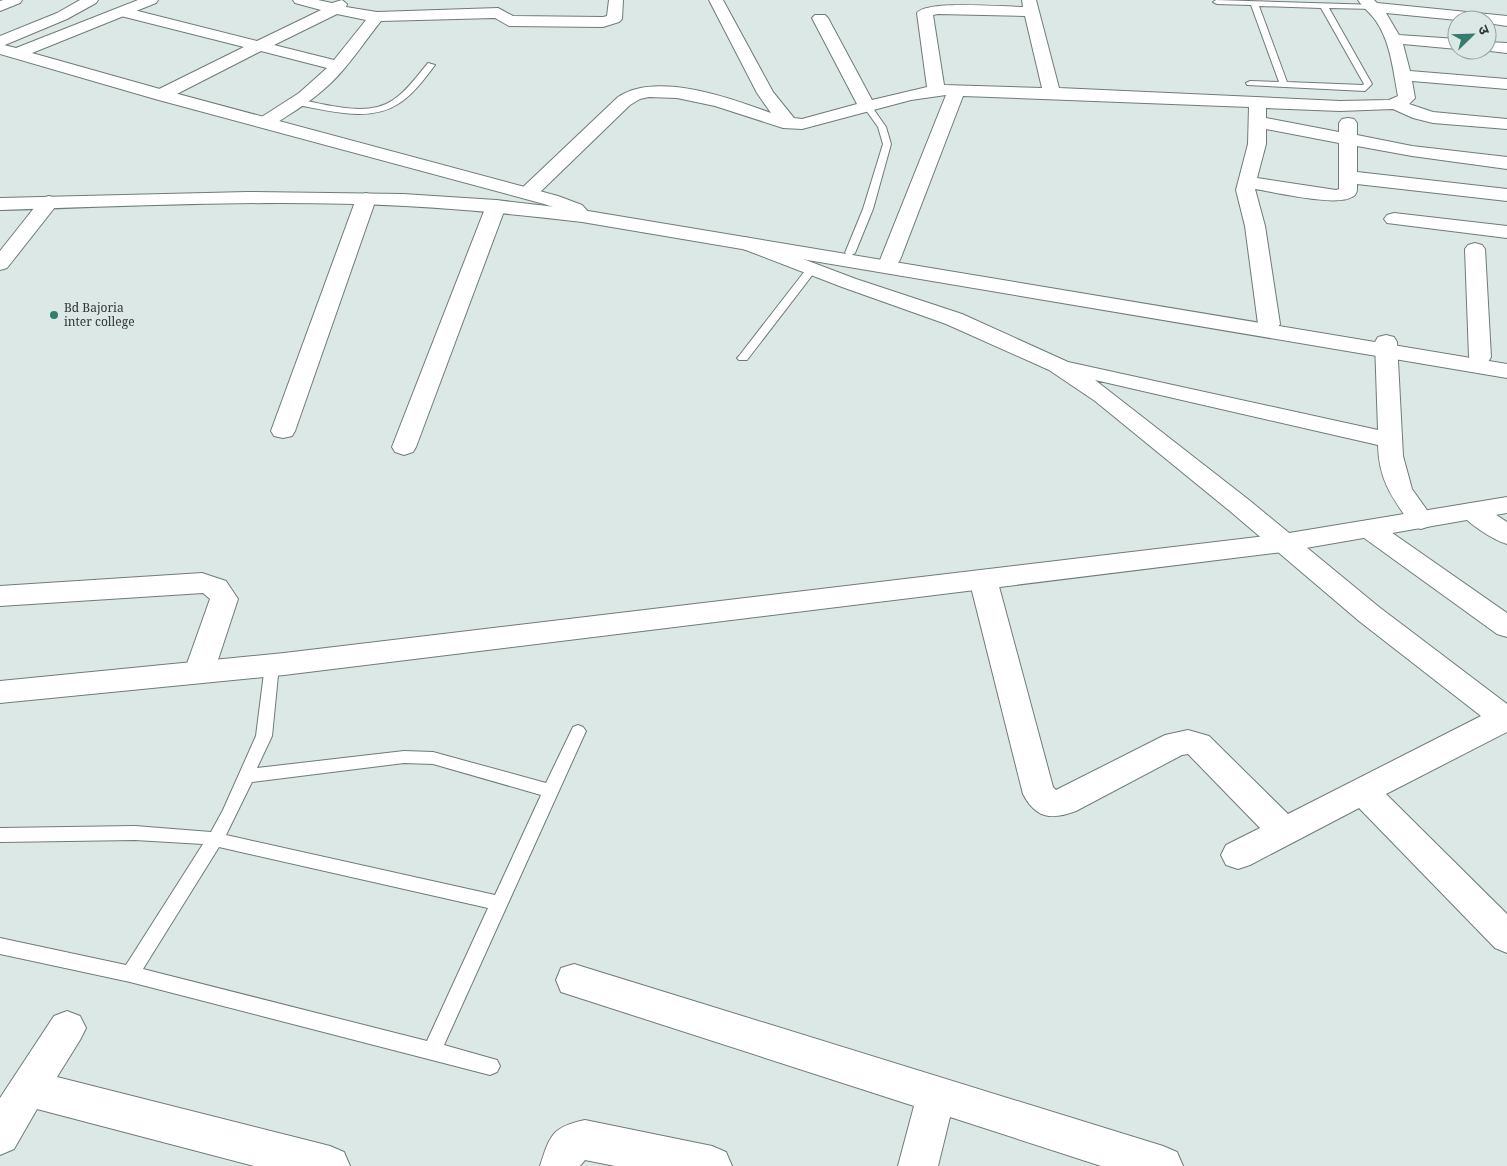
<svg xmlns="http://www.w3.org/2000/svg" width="1507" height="1166" font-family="'Noto Serif','Noto Sans Devanagari',serif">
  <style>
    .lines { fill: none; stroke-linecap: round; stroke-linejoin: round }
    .service-casing { stroke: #6f7b78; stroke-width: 2 }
    .minor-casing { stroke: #6f7b78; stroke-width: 2 }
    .tertiary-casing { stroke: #6f7b78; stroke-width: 2 }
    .primary-casing { stroke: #6f7b78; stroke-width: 2 }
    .service { fill: #fff; fill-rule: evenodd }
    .minor { fill: #fff; fill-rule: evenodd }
    .tertiary { fill: #fff; fill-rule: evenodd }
    .primary { fill: #fff; fill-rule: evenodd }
    .poi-dot { fill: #377b6f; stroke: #dbe8e5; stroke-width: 2 }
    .labels { text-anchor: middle; stroke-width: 4.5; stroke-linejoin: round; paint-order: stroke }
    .far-poi-label { font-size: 12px; fill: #313635; stroke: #dbe8e5; text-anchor: start }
  </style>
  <rect width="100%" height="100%" fill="#dbe8e5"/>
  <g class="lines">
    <defs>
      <path id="service" d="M1216 0 1378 5V9H1375L1329 8 1372 84 1365 91 1247 85 1246 83 1250 81 1279 82 1251 5 1217 4 1213 2ZM1259 6 1321 8 1364 84 1363 85 1287 82Z
        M428 63 435 65C425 78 413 95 398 104 369 123 328 110 297 105L293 102 297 99C326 104 367 118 393 100 407 91 417 76 428 63Z
        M867 103 870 104 886 127 891 144 873 209 855 253 850 256 845 253 863 209 883 144 878 127 863 106Z
        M812 266 817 269 747 360H739L737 358 739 356 808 267Z
        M272 660 277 661 279 665 272 736 257 768 404 751 433 752 546 783 573 727 578 725 583 727 586 731 444 1045 497 1060 500 1066 497 1072 490 1075 130 982 0 954V938L126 965 203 844 135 840 0 842V828L135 826 211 832 223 810 256 736 265 665 267 661ZM404 763 433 764 541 795 495 895 226 835 252 782ZM219 847 488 908 427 1041 143 969Z"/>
      <path id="minor" d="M3 0H22L20 3 0 11V1Z
        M80 0H98L96 3 67 19 0 47V36L57 13Z
        M293 0H318L332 3 342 0 347 4 346 7 377 12 498 8 513 16 603 17 607 16 609 0H623L622 19 619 22 603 27 509 26 495 18 381 21C368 37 357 54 343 70 328 88 308 103 287 116 278 122 271 128 260 126L257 122 260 118 299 93 327 68 261 51 167 99H155L153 95 155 91 244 47 117 15 114 12 117 9 122 7 257 41 321 10 295 3ZM337 14 366 20 334 60 274 45Z
        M709 0H723L773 92 794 118 802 119 857 104 812 18 815 15H825L828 18 872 100 927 87 917 13C927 0 1004 7 1023 7L1022 0H1036L1059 88 1340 101 1389 100 1398 96C1393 71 1391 43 1376 21 1371 13 1363 8 1358 0H1374L1377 3 1507 16V26L1487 23V20H1457L1386 13 1399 35 1457 39V49L1403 44 1410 71 1507 79V89L1412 81 1415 98 1409 104 1433 112 1507 119V129L1433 123 1413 118 1393 109 1340 111 1266 108V118L1339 132V123L1342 119 1348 118 1354 119 1357 123V135L1412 146 1507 157V169L1412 156 1357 146V172L1507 189V201L1357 184C1357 189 1358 194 1352 197 1336 207 1275 192 1255 189L1265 226 1280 324 1277 329 1269 331 1261 329 1258 324 1245 226 1236 190 1248 144 1249 107 963 96 900 260 897 264 890 266 883 264 880 260 946 95 911 100 802 129 783 128 715 106 677 98 649 97 640 99 630 105 535 197 528 199 521 197 518 193 521 189 618 97C656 71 731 98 771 113L757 93ZM938 14 1025 16 1042 88 944 85 933 15ZM1266 129 1339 143V189L1336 190 1257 178 1266 144Z
        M1487 42 1507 43V53L1481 50H1487Z
        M366 193 373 195 376 199 295 431 292 436 283 438 274 436 271 431 356 199 359 195Z
        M496 200 503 202 506 206 416 447 413 452 404 455 395 452 392 447 486 206 489 202Z
        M1394 213 1507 226V238L1387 223 1384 219 1387 215Z
        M745 237 856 279 962 314 1068 362 1378 430 1375 342 1378 337 1386 335 1394 337 1397 342 1403 456 1412 489 1434 520 1430 526 1421 529 1412 526C1392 497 1379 481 1378 445L1095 380 1249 500 1379 607 1507 704V732L1386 794 1507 914V953L1495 948 1359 808 1250 865 1238 869 1226 865 1221 855 1226 845 1260 828 1188 754 1182 755 1076 811C1052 820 1036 819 1023 794L969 579 973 572 983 570 993 572 997 579 1053 787 1056 790 1165 735 1188 730 1209 736 1288 814 1481 716 1359 621 1231 512 1095 401 1049 370 946 324 842 287 738 247 735 243 738 239Z
        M1475 243 1482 245 1485 249 1491 357 1488 362 1480 364 1472 362 1469 357 1465 249 1468 245Z
        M1472 503 1481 505 1507 522V544C1493 540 1467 523 1459 511L1463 505Z
        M1369 520 1378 523 1507 613V637L1497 634 1360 535 1356 529 1360 523Z
        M202 573 226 581 238 599 214 672 209 680 199 683 189 680 184 672 210 599 203 593 0 606V586Z
        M574 964 1163 1146 1177 1152 1183 1166H1101L950 1117 938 1166H898L914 1106 561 992 556 980 561 968Z
        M67 1011 80 1016 86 1028 80 1040 57 1077 330 1146 344 1152 350 1166H254L37 1109 14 1149 0 1155V1098L54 1016Z
        M585 1120 712 1146 726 1152 732 1166H615L585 1160 580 1166H540C550 1135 552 1127 585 1120Z"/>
      <path id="tertiary" d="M138 0H158L156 3 32 53 167 91 558 196 582 205 592 216 589 220C577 223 576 218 567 213 561 209 552 207 544 204L155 99 0 54V44L16 48Z
        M49 196 56 198 59 202 7 268 0 270V251L42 198Z
        M1507 497V513L1283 552 284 675 0 703V681L284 653 1283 534Z"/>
      <path id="primary" d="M247 192 403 194 496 200 582 210 1507 364V378L582 222C523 215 464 209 405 206 270 199 135 206 0 210V198Z"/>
    </defs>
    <!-- service casing -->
    <use href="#service" class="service-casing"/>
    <!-- minor casing -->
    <use href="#minor" class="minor-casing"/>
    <!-- tertiary casing -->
    <use href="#tertiary" class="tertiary-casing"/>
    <!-- primary casing -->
    <use href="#primary" class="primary-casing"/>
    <!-- service -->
    <use href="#service" class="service"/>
    <!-- minor -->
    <use href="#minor" class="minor"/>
    <!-- tertiary -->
    <use href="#tertiary" class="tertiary"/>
    <!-- primary -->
    <use href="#primary" class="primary"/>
  </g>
  <!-- markers -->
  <circle class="poi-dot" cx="54" cy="315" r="5"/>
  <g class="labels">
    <!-- far-poi labels -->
    <g class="far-poi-label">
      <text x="64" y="312">Bd Bajoria<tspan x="64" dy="14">inter college</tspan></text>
    </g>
  </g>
  <!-- north arrow -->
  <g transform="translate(1472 35) rotate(67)"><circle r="24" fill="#dbe8e5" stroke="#97a19f"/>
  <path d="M0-4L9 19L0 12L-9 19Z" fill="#377b6f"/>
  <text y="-8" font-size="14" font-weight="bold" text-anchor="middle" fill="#313635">उ</text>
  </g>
</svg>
